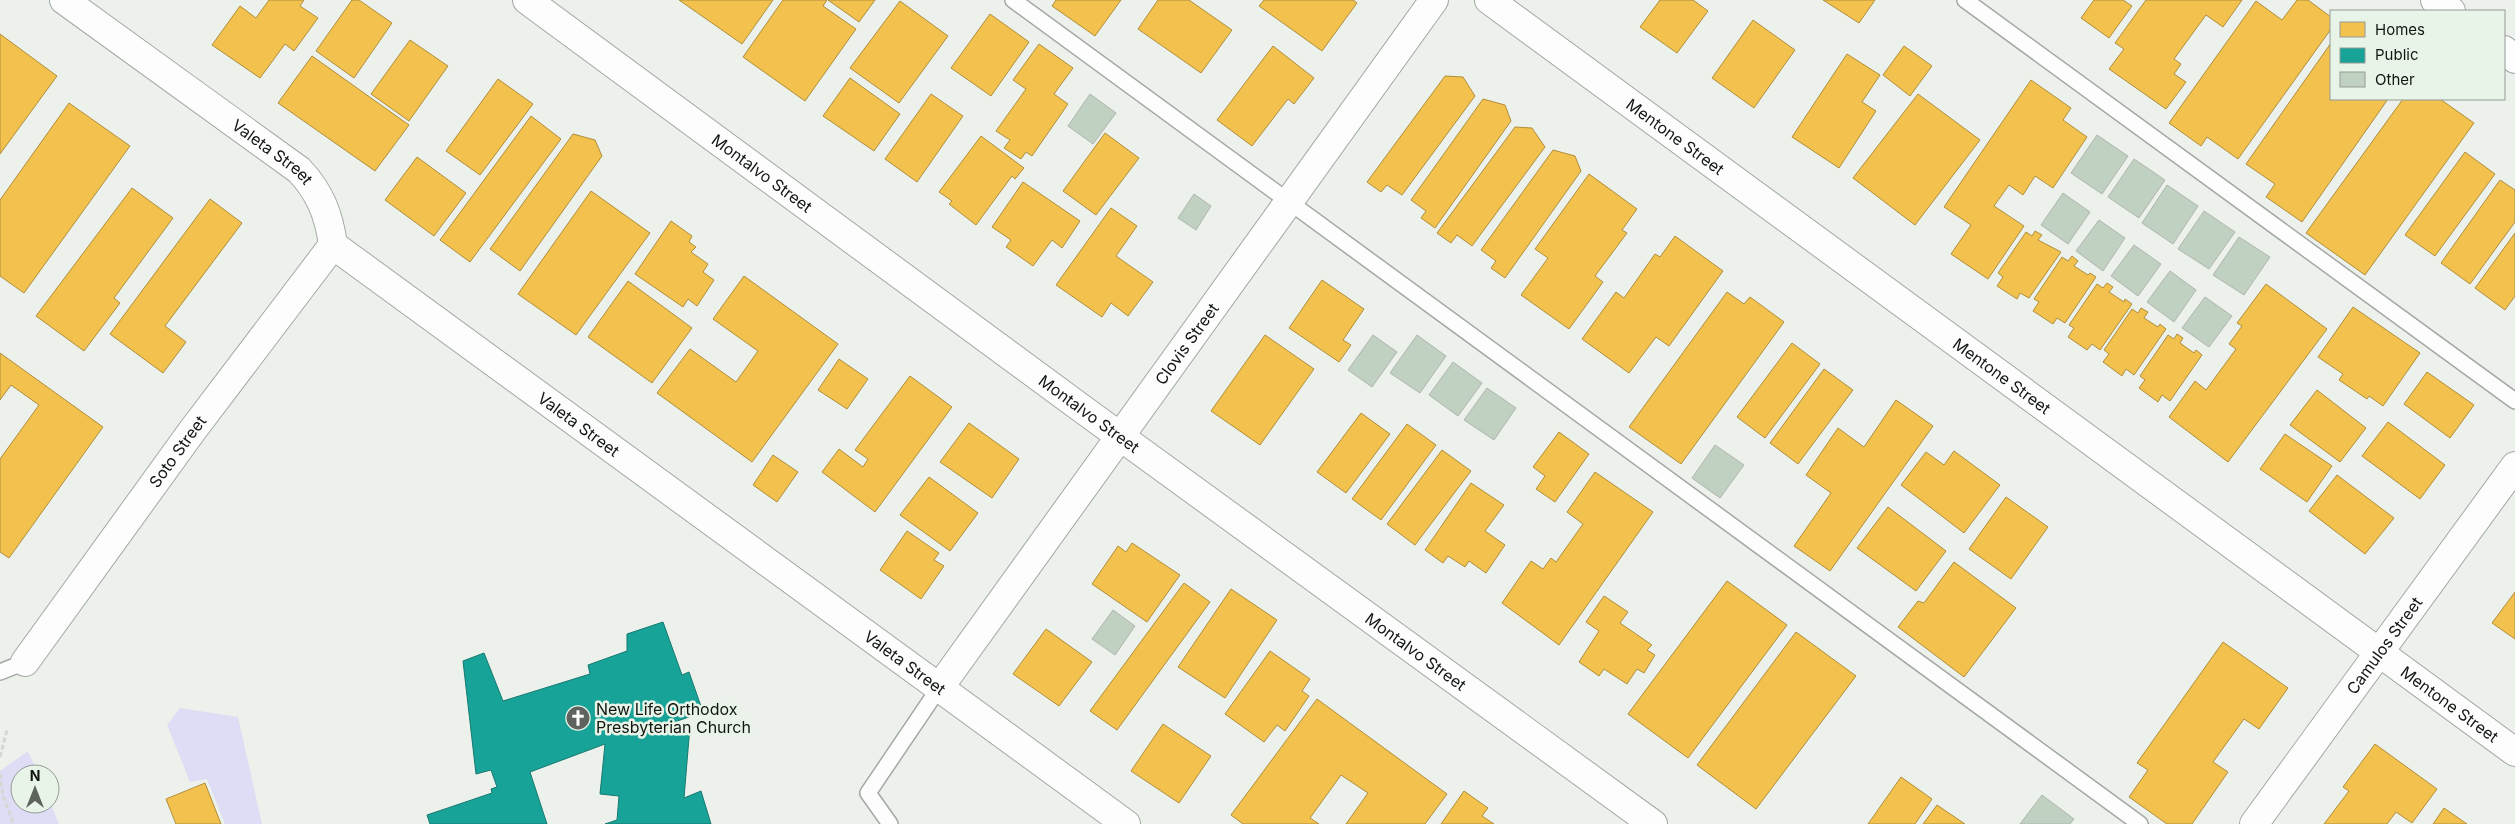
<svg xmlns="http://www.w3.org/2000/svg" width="2515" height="824" font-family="Inter,sans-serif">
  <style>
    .green { fill: #deddf5 }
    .homes { fill: #f2c14e; stroke: #af8e3c }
    .public { fill: #17a398; stroke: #167970 }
    .building { fill: #c1d1c1; stroke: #b0b4b0 }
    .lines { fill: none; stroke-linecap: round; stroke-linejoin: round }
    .service-casing { stroke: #a4a8a4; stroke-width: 18 }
    .minor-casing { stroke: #a4a8a4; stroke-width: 30 }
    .tertiary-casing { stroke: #a4a8a4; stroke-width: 30 }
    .path { stroke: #d5d7d5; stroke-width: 3; stroke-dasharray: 5 2.5; stroke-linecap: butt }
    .service { stroke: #fcfdfc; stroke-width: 15 }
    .minor { stroke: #fcfdfc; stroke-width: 28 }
    .tertiary { stroke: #fcfdfc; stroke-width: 28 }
    .labels { text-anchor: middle; stroke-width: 5; stroke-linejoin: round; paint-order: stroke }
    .street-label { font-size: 16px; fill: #121612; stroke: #e9f4e9 }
    .poi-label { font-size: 16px; fill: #121612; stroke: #e9f4e9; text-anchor: start }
  </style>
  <rect width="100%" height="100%" fill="#ecf1ec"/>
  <!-- green -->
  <path class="green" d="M180 708 238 717 262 824H225L207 779 190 782 167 725Z
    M28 751 38 774H20V804L50 802 59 824H0V771Z"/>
  <!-- homes -->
  <path class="homes" d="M269 0H304L300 6 318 18 294 51 285 44 260 78 212 45 240 6 256 18Z
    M352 0H359L392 23 354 78 316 51Z
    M679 0H773L742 44Z
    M783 0H827L823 6 856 29 805 101 743 57Z
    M828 0H875L859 22Z
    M1056 0H1121L1095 36 1052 6Z
    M1158 0H1189L1232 30 1201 73 1138 29Z
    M1264 0H1353L1357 3 1322 51 1259 6Z
    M1660 0H1693L1708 11 1677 53 1640 27Z
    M1823 0H1875L1859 23Z
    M2094 0H2123L2132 6 2109 38 2081 18Z
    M2146 0H2242L2223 27 2206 15 2174 59 2181 64 2174 74 2186 82 2166 109 2109 69 2124 49 2115 43Z
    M2297 0H2308L2331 17V29L2238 159 2207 137 2201 146 2169 123 2256 1 2282 20Z
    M900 1 948 36 899 103 850 68Z
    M990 14 1029 42 991 96 951 68Z
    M1753 20 1795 50 1754 108 1712 78Z
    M0 34 57 76 0 154Z
    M410 40 448 66 409 121 371 94Z
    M2331 43V99H2388L2302 222 2266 197 2275 184 2246 164Z
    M1039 44 1073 68 1054 94 1068 104 1032 156 1026 152 1021 159 1004 148 1010 140 996 131 1026 89 1013 80Z
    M1273 46 1314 78 1294 104 1288 99 1252 146 1217 120Z
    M1904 46 1932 66 1910 96 1883 75Z
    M1847 54 1880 75 1862 102 1876 111 1839 168 1792 137Z
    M312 56 409 125 375 171 278 103Z
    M1445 76 1463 77 1475 96 1402 195 1387 185 1381 192 1367 182Z
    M850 78 900 114 874 151 823 116Z
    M498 79 533 104 480 175 446 151Z
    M2031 80 2071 108 2063 120 2087 137 2053 188 2035 176 2023 195 2009 185 1994 206 2024 226 1988 279 1951 254 1971 225 1944 207Z
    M931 94 963 116 917 182 885 159Z
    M1918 94 1980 140 1915 225 1853 178Z
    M1483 99 1505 105 1511 121 1435 228 1421 218 1426 211 1411 200Z
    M2403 99H2440L2474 123 2365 275 2306 233Z
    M69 103 130 146 24 293 0 276V200Z
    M531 116 561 139 470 262 440 240Z
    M1515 127 1532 128 1545 147 1472 246 1457 235 1451 243 1437 233Z
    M1105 133 1139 158 1096 215 1063 191Z
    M573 134 595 140 602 156 520 271 490 249Z
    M981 136 1024 168 1015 179 1012 176 976 225 949 204 952 201 939 192Z
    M1553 150 1575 156 1581 171 1505 278 1491 268 1496 261 1481 250Z
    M2465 152 2495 174 2435 256 2405 235Z
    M417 157 466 193 434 236 385 200Z
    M1589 174 1637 209 1622 230 1627 233 1595 276 1603 282 1569 329 1521 295 1548 258 1535 249Z
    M2500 180 2515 190V222L2470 284 2441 263Z
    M1023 182 1080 221 1062 248 1052 240 1033 266 1006 247 1011 240 992 227Z
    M132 188 173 218 114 298 120 303 84 351 36 316Z
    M591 191 650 233 576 335 518 294Z
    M210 199 242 223 165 326 186 342 163 373 110 334Z
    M1111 208 1137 226 1116 256 1153 282 1128 316 1111 303 1102 317 1056 285Z
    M671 221 692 236 689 242 696 247 691 252 708 264 703 272 714 280 697 306 688 299 683 307 635 274Z
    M2035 231 2042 235 2038 240 2061 252 2029 298 2020 293 2017 299 1997 286 2003 277 1998 273 2026 232 2032 236Z
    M2515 233V296L2505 310 2475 288Z
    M1675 236 1723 271 1669 346 1656 337 1629 373 1582 339 1616 292 1624 298 1655 254 1660 257Z
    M2072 256 2078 261 2074 266 2088 275 2090 273 2096 277 2065 323 2057 318 2053 324 2033 311 2039 302 2034 299 2062 257 2068 261Z
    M744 276 838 344 752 462 657 393 690 349 736 382 758 351 713 319Z
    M1322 280 1364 309 1343 340 1351 345 1339 362 1289 328Z
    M628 281 692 328 652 383 588 337Z
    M2107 283 2113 287 2109 292 2124 302 2125 299 2132 304 2100 350 2092 344 2087 350 2068 337 2074 328 2069 325 2097 284 2103 288Z
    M2266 284 2327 329 2228 462 2169 417 2195 381 2206 390 2236 349 2229 344 2242 326 2237 323Z
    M1727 292 1744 304 1750 297 1784 322 1681 464 1629 427Z
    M2353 307 2420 353 2383 406 2369 396 2367 399 2339 380 2343 374 2318 357Z
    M2141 308 2148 312 2144 318 2158 327 2160 324 2166 329 2134 375 2126 369 2122 376 2103 362 2109 354 2104 350 2132 309 2138 313Z
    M2177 334 2183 338 2180 343 2194 353 2196 350 2202 355 2170 401 2162 395 2158 402 2139 388 2145 380 2140 376 2168 335 2174 339Z
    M1265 335 1314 369 1260 445 1211 411Z
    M1792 343 1820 364 1765 438 1737 417Z
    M0 353 103 427 9 558 0 552V459L39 405 11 385 0 400Z
    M839 359 868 379 847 409 818 390Z
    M1824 369 1853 390 1798 464 1770 443Z
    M2427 372 2474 405 2450 438 2404 404Z
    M910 376 952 407 875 512 822 472 839 449 863 467 868 459 855 450Z
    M2317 390 2366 428 2340 462 2290 425Z
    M1896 400 1933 426 1830 571 1794 546 1831 493 1806 475 1838 428 1864 447Z
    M1361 413 1390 434 1346 493 1317 472Z
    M2388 422 2445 465 2420 499 2362 456Z
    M969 423 1019 459 992 498 940 462Z
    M1407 424 1436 445 1381 520 1352 499Z
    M1559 432 1589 454 1555 502 1536 489 1545 476 1533 467Z
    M2285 434 2332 466 2307 502 2260 469Z
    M1442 450 1471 471 1415 545 1387 524Z
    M1954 451 2000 485 1964 533 1901 485 1926 452 1944 465Z
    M773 455 798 472 777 502 753 485Z
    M1595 472 1653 512 1559 645 1502 603 1531 561 1543 569 1551 558 1556 562 1583 524 1567 512Z
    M2337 475 2394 518 2365 554 2309 511Z
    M929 477 978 513 950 551 900 515Z
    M1471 483 1504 505 1485 531 1505 545 1486 573 1469 561 1465 567 1448 556 1443 563 1425 550Z
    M2006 497 2048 527 2011 579 1969 549Z
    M1888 507 1946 551 1916 591 1857 548Z
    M907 531 939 553 934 560 944 566 921 599 880 570Z
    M1132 543 1180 575 1147 622 1092 584 1118 546 1126 552Z
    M1954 562 2016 608 1964 677 1898 627 1918 601 1924 603Z
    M1727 581 1787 625 1688 758 1628 714Z
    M1184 583 1210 602 1117 730 1090 711Z
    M1231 589 1277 620 1225 698 1178 667Z
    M2515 592V639L2492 623Z
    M1604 596 1628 612 1620 623 1652 645 1647 650 1655 655 1644 673 1637 669 1627 684 1604 669 1599 676 1579 662 1599 631 1586 622Z
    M1046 629 1092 662 1059 706 1013 674Z
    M1796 632 1856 676 1756 809 1697 765Z
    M2223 642 2288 688 2259 729 2244 719 2213 762 2228 772 2192 824H2167L2129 797 2148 770 2137 763Z
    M1270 651 1310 679 1302 691 1309 696 1285 731 1277 725 1264 742 1225 714Z
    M1317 699 1447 794 1425 824H1346L1368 793 1341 775 1310 818 1319 824H1243L1231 815Z
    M1163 724 1211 756 1179 803 1131 771Z
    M2375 744 2437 789 2412 823 2396 812 2387 824H2324L2349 791 2343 787Z
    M1901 777 1932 799 1915 824H1868Z
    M205 783 221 824H176L166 799Z
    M1464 791 1488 808 1482 816 1494 824H1441Z
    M1937 805 1965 824H1923Z
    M2444 808 2467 824H2433Z"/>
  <!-- public -->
  <path class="public" d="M663 622 682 675 689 672 703 712 669 724 690 726 684 798 701 791 711 824H605L617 820 619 796 600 794 605 744 530 772 547 824H430L427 815 492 793 491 789 497 787 491 770 476 774 463 661 484 653 503 701 590 674 588 665 627 651V634Z"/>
  <!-- building -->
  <path class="building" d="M1090 94 1116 113 1093 144 1068 126Z
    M2097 135 2128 156 2102 194 2071 173Z
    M2134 159 2165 180 2139 218 2108 197Z
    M2167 185 2198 206 2173 244 2142 223Z
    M2063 193 2090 212 2068 244 2041 225Z
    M1194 194 1211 206 1196 230 1178 218Z
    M2204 211 2235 232 2209 269 2178 249Z
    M2099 220 2125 238 2103 271 2076 251Z
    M2239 237 2270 257 2244 295 2213 275Z
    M2134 245 2161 264 2138 296 2111 276Z
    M2170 271 2196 290 2174 322 2147 302Z
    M2205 297 2232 316 2209 347 2182 328Z
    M1373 335 1397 352 1372 387 1348 370Z
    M1417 335 1446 356 1420 393 1390 373Z
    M1453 362 1482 383 1458 416 1429 395Z
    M1487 388 1516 408 1494 440 1464 420Z
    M1715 445 1744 465 1720 498 1692 478Z
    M1113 610 1135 626 1115 655 1092 639Z
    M2042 795 2074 819 2070 824H2020Z"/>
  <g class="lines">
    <defs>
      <path id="service" d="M1013 0 2140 824
        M1965 0 2515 401
        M0 672 25 662
        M890 824 868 793 939 688"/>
      <g id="minor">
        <path id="s1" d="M64 0 299 170C320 192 329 215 333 245L1126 824"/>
        <path id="s2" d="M527 0 1081 408 1653 824"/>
        <path id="s3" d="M1489 0 2515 752"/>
        <path d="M2435 0 2451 11"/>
        <path d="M2504 50 2515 59"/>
        <path id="s4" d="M25 662 192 431 333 245"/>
        <path id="s5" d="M939 688 1434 0"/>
      </g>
      <g id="tertiary">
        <path id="s6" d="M2254 824 2515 466"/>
      </g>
    </defs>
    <!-- service casing -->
    <use href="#service" class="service-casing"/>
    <!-- minor casing -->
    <use href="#minor" class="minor-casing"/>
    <!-- tertiary casing -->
    <use href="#tertiary" class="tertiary-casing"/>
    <!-- path -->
    <path class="path" d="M0 757 7 730
      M0 774 3 796 14 824"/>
    <!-- service -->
    <use href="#service" class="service"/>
    <!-- minor -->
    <use href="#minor" class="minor"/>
    <!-- tertiary -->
    <use href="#tertiary" class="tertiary"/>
  </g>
  <!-- icons -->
  <defs>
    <symbol id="church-disc" viewBox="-11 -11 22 22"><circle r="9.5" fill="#5e635e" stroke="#e9f4e9"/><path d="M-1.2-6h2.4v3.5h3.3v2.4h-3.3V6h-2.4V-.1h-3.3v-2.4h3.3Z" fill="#fff"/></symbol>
  </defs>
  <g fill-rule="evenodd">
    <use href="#church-disc" x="564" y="704" width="28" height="28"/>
  </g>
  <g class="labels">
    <!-- street labels -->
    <g class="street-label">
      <text dy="6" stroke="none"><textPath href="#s3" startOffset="231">Mentone Street</textPath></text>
      <text dy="6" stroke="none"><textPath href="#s1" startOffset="258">Valeta Street</textPath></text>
      <text dy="6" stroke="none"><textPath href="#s2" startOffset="292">Montalvo Street</textPath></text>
      <text dy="6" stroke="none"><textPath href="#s5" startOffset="424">Clovis Street</textPath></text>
      <text dy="6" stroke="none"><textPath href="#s3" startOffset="636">Mentone Street</textPath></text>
      <text dy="6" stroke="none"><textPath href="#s2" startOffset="698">Montalvo Street</textPath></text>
      <text dy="6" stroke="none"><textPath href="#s1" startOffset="678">Valeta Street</textPath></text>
      <text dy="6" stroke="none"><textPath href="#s4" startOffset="260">Soto Street</textPath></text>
      <text dy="6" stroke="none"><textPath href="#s6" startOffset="221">Camulos Street</textPath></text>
      <text dy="6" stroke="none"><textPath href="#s2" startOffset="1102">Montalvo Street</textPath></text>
      <text dy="6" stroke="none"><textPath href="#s1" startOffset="1082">Valeta Street</textPath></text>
      <text dy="6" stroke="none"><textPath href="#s3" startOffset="1191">Mentone Street</textPath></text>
    </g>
    <!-- poi labels -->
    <g class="poi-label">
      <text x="596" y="715">New Life Orthodox<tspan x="596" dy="18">Presbyterian Church</tspan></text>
    </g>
  </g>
  <!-- legend -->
  <rect x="2330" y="10" width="175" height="90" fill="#e9f4e9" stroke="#939b93"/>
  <rect x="2340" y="22" width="25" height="15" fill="#f2c14e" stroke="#939b93"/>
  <text x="2375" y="35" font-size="15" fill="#121612">Homes</text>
  <rect x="2340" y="48" width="25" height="15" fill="#17a398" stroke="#939b93"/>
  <text x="2375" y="60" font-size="15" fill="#121612">Public</text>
  <rect x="2340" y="72" width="25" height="15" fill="#c1d1c1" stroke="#939b93"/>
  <text x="2375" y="85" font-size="15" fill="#121612">Other</text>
  <!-- north arrow -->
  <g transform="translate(35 789)"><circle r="24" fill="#e9f4e9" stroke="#939b93"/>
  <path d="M0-4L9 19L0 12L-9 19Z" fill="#5e635e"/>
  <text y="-8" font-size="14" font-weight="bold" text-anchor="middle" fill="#121612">N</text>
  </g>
</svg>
